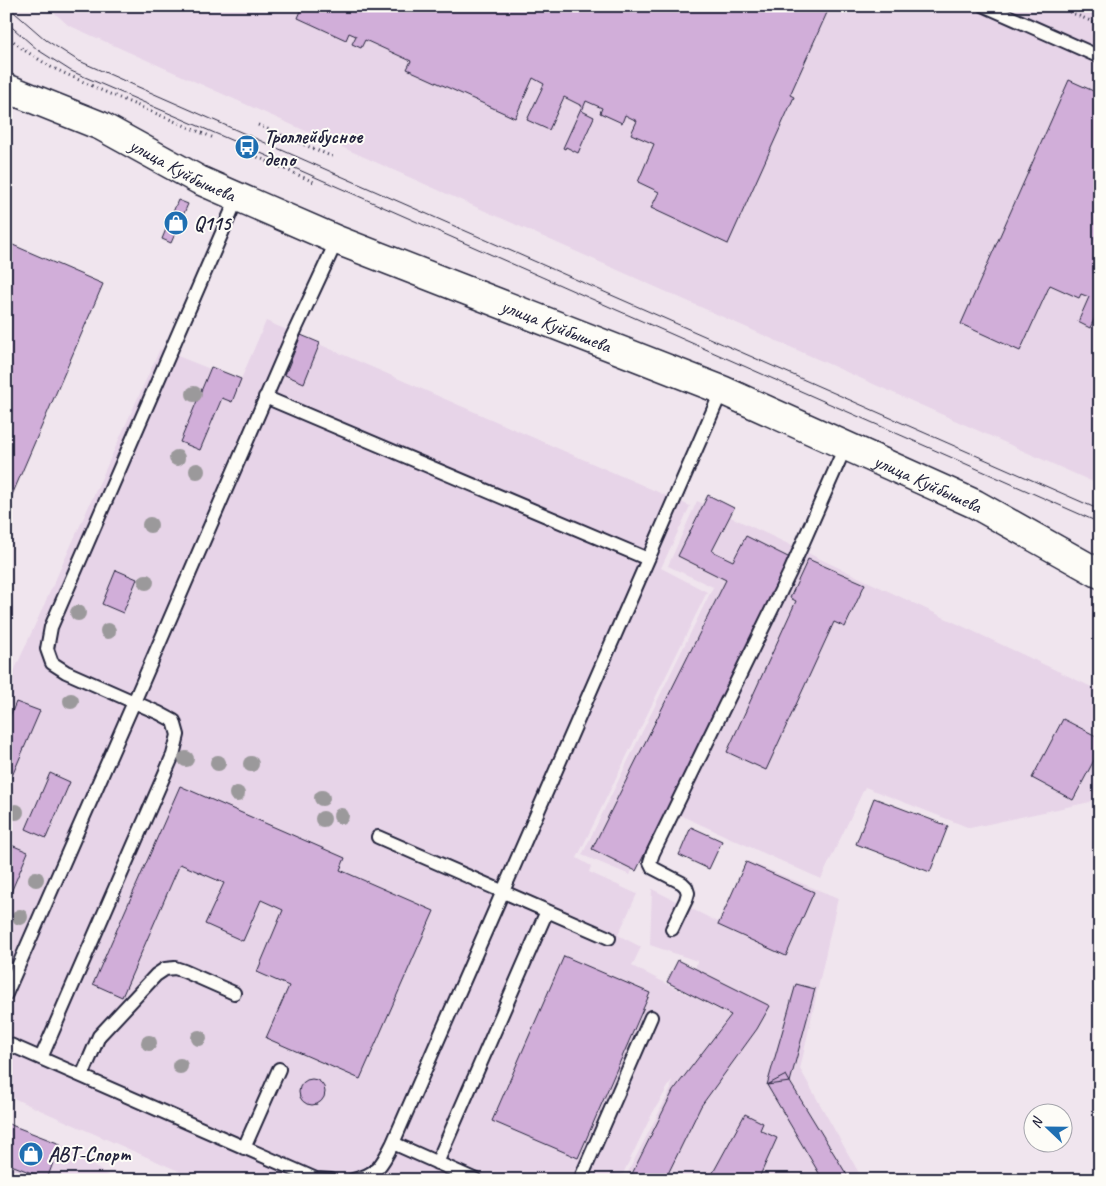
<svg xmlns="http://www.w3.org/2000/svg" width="1106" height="1186" font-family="Caveat,sans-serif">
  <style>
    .built { fill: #e7d4e8 }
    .building { fill: #d1aed9; stroke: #22223b }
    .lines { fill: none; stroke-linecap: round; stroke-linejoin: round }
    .service-casing { stroke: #22223b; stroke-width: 16 }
    .secondary-casing { stroke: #22223b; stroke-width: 31 }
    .path { stroke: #22223b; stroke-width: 3; stroke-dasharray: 1 4; stroke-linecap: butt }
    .service { stroke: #fdfcf7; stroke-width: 12 }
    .secondary { stroke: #fdfcf7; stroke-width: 28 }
    .tram { stroke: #22223b; stroke-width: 1 }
    .tree { fill: #9b999b }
    .labels { text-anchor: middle; stroke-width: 4; stroke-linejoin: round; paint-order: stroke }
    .poi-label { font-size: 20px; font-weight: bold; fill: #22223b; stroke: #fdfcf7; text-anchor: start }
    .street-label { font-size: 20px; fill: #22223b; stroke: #fdfcf7 }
  </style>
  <rect width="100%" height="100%" fill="#f0e5ee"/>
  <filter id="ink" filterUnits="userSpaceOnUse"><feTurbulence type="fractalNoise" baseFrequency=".02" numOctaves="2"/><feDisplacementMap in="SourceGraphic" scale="10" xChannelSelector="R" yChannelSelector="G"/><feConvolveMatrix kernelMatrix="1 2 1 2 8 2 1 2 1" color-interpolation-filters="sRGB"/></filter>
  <g filter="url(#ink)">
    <!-- built -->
    <path class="built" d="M47 6H1100V485L68 25Z
      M266 321 690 506 661 568 707 592 577 858 591 866 589 872 637 894 618 935 641 947 632 966 689 995 697 961 650 945 652 889 718 922 747 861 838 898 800 1069 863 1180H624L671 1089 672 1080 652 1114 620 1180H199L6 1095V689L160 349 210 369 211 367 241 379Z
      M697 501 1100 691V787L1090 802 970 828 865 787 821 879 662 807 630 875 582 855 713 587 668 566Z
      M6 1123 60 1144 115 1180H6Z"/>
    <!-- building -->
    <path class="building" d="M291 6H830L790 95 794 97 728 244 651 208 659 192 638 182 654 144 631 134 637 121 625 115 622 123 600 113 602 108 586 101 582 111 594 117 578 153 566 147 565 149 563 148 582 106 564 97 549 130 527 120 544 84 533 78 515 118 407 69 411 61 365 40 361 48 352 44 356 36 349 33 346 40 298 18 301 11Z
      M1069 80 1100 94 1097 100 1100 101V307L1090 328 1078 322 1089 297 1081 294 1079 298 1050 285 1020 351 961 324Z
      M178 200 188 204 171 243 162 239Z
      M6 242 103 284 6 509Z
      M301 335 320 343 304 383 285 375Z
      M211 367 241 379 232 402 222 398 200 450 180 442Z
      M708 495 734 508 712 551 733 561 746 536 792 559 636 871 592 849 726 580 678 556Z
      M808 559 865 584 845 627 834 622 766 770 727 752 796 601 790 598Z
      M116 570 137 579 123 613 102 604Z
      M16 702 40 711 6 790V726Z
      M1063 719 1100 738V749L1073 800 1032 778Z
      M50 773 70 782 46 838 26 829Z
      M180 786 345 858 340 870 434 911 360 1079 266 1038 289 986 257 972 283 910 261 900 243 941 205 924 224 883 180 864 122 997 93 984Z
      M874 798 948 826 930 872 856 844Z
      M691 827 722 841 709 869 679 855Z
      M9 844 28 852 6 904V852Z
      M746 862 814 892 786 956 718 925Z
      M564 956 650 993 578 1158 492 1121Z
      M678 960 770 1006 757 1029 701 1106 665 1180H629L673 1091 731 1015 667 982Z
      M796 984 815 989 790 1082 767 1085Z
      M786 1075 790 1082 850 1180H823L767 1085Z
      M299 1092a13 13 0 1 1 26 0a13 13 0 1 1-26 0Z
      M745 1114 763 1123 760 1130 777 1138 758 1180H709Z
      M6 1123 60 1144 47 1179 6 1163Z"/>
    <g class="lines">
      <defs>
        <path id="service" d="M985 6 1100 57
          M265 397 648 559
          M378 837 609 938
          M672 929 686 900 688 893 686 887 682 883 653 868 650 862 653 853 790 572 846 445
          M6 994 134 702 291 339 337 240
          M6 1043 316 1179 331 1180
          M41 1058 173 755 178 735 174 721 159 713 66 672 52 663 47 649 51 627 238 196
          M82 1076 99 1036 156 975 165 969 175 968 184 971 234 993
          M393 1143 476 1180
          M244 1148 279 1069
          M437 1163 547 911
          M353 1180C378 1174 382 1165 393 1143L722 390
          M580 1180 651 1017"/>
        <g id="secondary">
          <path id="s1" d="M6 88 101 126 199 180 337 240 722 390 975 504 1100 574"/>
        </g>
      </defs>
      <!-- service casing -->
      <use href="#service" class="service-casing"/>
      <!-- secondary casing -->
      <use href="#secondary" class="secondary-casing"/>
      <!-- path -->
      <path class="path" d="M1056 6 1100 25
        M6 35 24 50 51 67 103 91 214 138
        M258 125 333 157
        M253 155 314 182"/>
      <!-- service -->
      <use href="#service" class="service"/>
      <!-- secondary -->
      <use href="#secondary" class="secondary"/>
      <!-- tram -->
      <path class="tram" d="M7 6 46 40 77 60 1100 510
        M6 22 38 50 71 71 247 147 1100 523"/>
    </g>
    <!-- trees -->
    <g class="tree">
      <circle cx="194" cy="394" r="8"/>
      <circle cx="177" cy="458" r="8"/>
      <circle cx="197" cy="471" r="8"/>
      <circle cx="150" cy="525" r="8"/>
      <circle cx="146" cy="582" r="8"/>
      <circle cx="78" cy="613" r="8"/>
      <circle cx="108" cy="631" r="8"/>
      <circle cx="71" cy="701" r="8"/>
      <circle cx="186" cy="759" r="8"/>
      <circle cx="218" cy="763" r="8"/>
      <circle cx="251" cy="764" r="8"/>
      <circle cx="237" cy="794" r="8"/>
      <circle cx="322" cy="798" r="8"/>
      <circle cx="16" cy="812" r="8"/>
      <circle cx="341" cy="816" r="8"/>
      <circle cx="323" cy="819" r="8"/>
      <circle cx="36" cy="879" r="8"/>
      <circle cx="20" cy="917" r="8"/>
      <circle cx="199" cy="1038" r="8"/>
      <circle cx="149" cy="1043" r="8"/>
      <circle cx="180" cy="1066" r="8"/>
    </g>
  </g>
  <!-- icons -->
  <defs>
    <symbol id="bus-disc" viewBox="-11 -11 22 22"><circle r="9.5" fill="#1f6fb2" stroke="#fdfcf7"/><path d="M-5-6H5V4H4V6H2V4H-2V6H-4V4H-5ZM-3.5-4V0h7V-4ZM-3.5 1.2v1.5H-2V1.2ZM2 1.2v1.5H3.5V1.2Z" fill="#fff"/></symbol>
    <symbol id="shop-disc" viewBox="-11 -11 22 22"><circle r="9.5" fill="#1f6fb2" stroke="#fdfcf7"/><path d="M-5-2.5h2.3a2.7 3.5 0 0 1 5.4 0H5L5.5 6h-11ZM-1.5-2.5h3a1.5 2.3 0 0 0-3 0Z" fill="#fff"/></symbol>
  </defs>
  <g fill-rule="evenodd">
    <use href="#bus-disc" x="233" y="133" width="28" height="28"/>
    <use href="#shop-disc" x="162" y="209" width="28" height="28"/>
    <use href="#shop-disc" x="17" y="1140" width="28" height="28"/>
  </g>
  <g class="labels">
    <!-- poi labels -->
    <g class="poi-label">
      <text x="264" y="143">Троллейбусное<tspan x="264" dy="23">депо</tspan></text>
      <text x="194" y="230">Q115</text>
      <text x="48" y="1161">АВТ-Спорт</text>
    </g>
    <!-- street labels -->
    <g class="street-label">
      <text dy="7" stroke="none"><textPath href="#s1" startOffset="195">улица Куйбышева</textPath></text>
      <text dy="7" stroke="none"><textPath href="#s1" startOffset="600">улица Куйбышева</textPath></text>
      <text dy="7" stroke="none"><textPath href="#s1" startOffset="1004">улица Куйбышева</textPath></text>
    </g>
  </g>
  <!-- margin -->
  <rect width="1106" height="1186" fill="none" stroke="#fdfcf7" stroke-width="25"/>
  <rect x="12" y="12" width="1081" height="1161" fill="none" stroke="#22223b" stroke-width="2" filter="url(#ink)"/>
  <!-- north arrow -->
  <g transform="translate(1048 1128) rotate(292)"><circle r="24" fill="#fdfcf7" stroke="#a5a5ac"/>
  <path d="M0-4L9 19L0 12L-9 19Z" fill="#1f6fb2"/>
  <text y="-8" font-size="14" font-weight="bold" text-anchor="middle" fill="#22223b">N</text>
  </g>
</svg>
